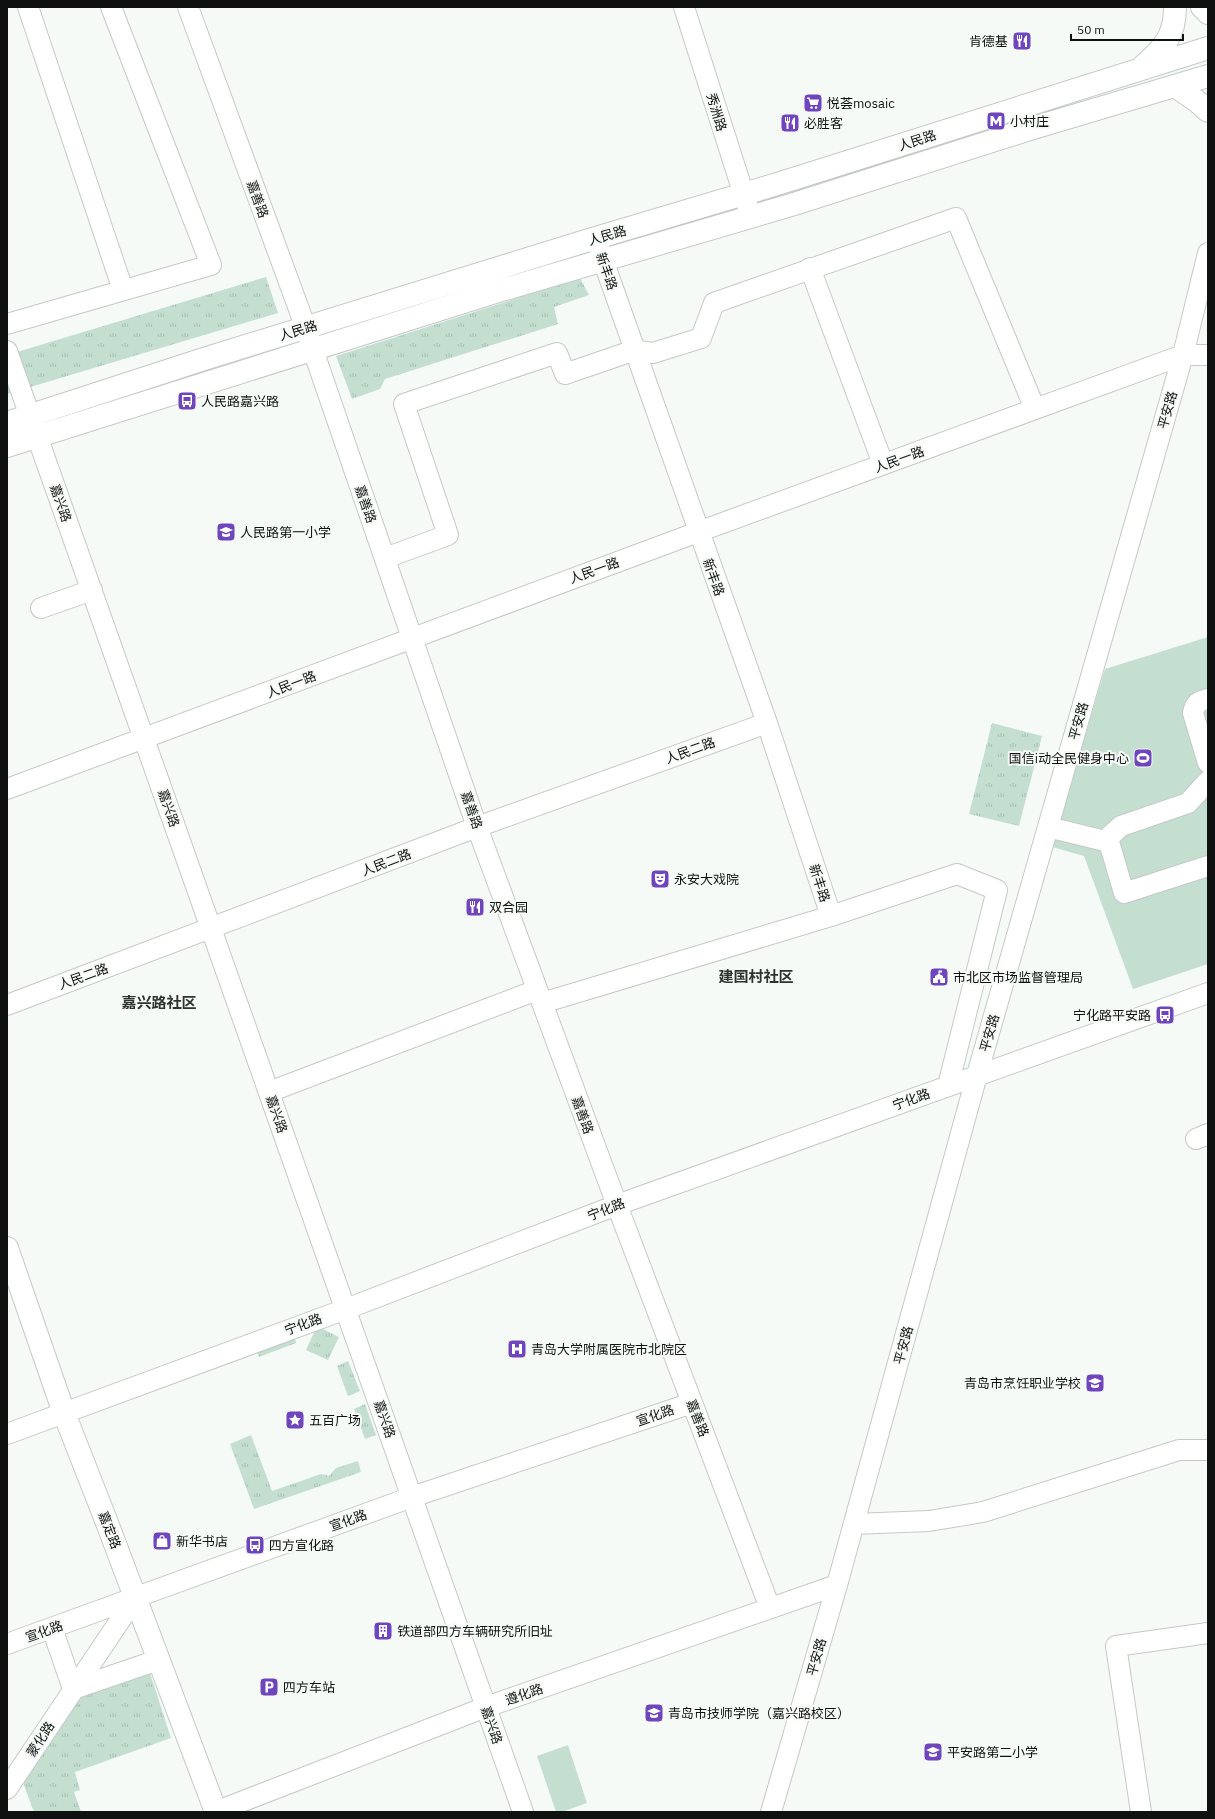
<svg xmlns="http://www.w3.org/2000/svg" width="1215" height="1819" font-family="'IBM Plex Sans','Noto Sans SC',sans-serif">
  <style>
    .grass { fill: url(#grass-tufts) }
    .garden { fill: #c4dfd0 }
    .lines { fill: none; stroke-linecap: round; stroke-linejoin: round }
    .minor-casing { stroke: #c4c9c6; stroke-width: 22 }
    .major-casing { stroke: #c4c9c6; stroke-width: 24 }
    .minor { stroke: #fff; stroke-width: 20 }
    .major { stroke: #fff; stroke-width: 22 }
    .labels { text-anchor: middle; stroke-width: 4; stroke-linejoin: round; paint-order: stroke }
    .poi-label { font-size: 13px; fill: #0f1110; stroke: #f5faf7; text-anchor: start }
    .street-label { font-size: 13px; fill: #0f1110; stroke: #f5faf7 }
    .quarter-label { font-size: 15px; font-weight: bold; fill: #2e3230; stroke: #f5faf7 }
  </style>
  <defs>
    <pattern id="grass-tufts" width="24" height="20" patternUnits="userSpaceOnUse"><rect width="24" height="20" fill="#c4dfd0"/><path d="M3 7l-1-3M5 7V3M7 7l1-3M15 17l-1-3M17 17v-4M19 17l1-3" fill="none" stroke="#a7beb2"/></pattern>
  </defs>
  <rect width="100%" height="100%" fill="#f5faf7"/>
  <!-- grass -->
  <path class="grass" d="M266 277 278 313 7 394V355Z
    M580 278 589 295 554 307 558 324 385 379 380 389 352 399 336 356Z
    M992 723 1042 736 1019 826 969 814Z
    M317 1326 339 1337 328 1360 306 1350Z
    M294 1335 296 1343 259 1357 256 1349Z
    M348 1361 360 1391 348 1396 337 1366Z
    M365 1404 376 1435 365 1439 354 1409Z
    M251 1435 272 1491 321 1474 327 1475 328 1477 336 1468 358 1461 361 1472 254 1509 230 1444Z
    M149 1670 171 1738 75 1772 80 1790 74 1792 81 1812H34L23 1783 79 1694Z"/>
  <!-- garden -->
  <path class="garden" d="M1208 637V964L1133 989 1084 856 1052 847 1105 669Z
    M568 1745 587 1803 562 1812H556L537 1756Z"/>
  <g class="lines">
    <defs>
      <path id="minor" d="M28 7 123 290
        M188 7 300 312 477 827 617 1205 770 1608
        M684 7 751 217
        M596 238 603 260 767 723 831 916
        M810 268 883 464
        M7 324 211 265 111 7
        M7 351 523 1812
        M385 558 448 535 404 404 557 353 565 374 635 350 653 353 701 338 714 303 956 218 1035 409
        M41 608 92 590
        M1208 699C1199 701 1195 703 1193 713L1208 763
        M1208 781 1188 803 1121 826 1110 836 1109 842 1124 893 1208 866
        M7 789 698 532 1183 355H1208
        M1048 827 1109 842
        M542 1003 831 916 957 874 997 890 948 1086
        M7 1005 477 827 767 723
        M269 1092 537 990
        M1196 1139 1208 1134
        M7 1434 346 1309 617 1205 1208 993
        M854 1524 929 1521 983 1512 1179 1450H1208
        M52 1628 73 1689
        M7 1644 412 1497 692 1403
        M73 1689 158 1660
        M7 1789 135 1598
        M215 1812 486 1707 837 1585
        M771 1812 837 1585 977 1075 1183 355 1208 253
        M1141 1812 1116 1646 1208 1633"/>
      <path id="major" d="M1202 7 1208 13
        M1143 66C1164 48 1175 36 1175 7
        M1175 86 1198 102 1208 111
        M7 423 207 358 589 240 774 185 1208 48
        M7 446 495 292 791 205 1033 128 1208 76
        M7 1248 64 1413 109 1528 216 1812"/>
    </defs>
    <!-- minor casing -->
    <use href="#minor" class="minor-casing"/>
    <!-- major casing -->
    <use href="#major" class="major-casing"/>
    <!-- minor -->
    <use href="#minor" class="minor"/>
    <!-- major -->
    <use href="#major" class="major"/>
  </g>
  <!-- icons -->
  <defs>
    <symbol id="restaurant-square" viewBox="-11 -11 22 22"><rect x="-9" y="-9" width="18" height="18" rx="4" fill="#6f45bd" stroke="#f5faf7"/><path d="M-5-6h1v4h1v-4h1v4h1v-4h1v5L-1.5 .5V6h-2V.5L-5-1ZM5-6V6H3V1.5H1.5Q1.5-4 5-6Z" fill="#fff"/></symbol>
    <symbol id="supermarket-square" viewBox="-11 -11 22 22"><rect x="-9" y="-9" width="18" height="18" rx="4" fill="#6f45bd" stroke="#f5faf7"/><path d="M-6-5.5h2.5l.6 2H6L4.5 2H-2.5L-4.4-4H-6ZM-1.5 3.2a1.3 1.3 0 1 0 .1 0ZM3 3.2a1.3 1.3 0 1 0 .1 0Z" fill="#fff"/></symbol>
    <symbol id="metro-square" viewBox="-11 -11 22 22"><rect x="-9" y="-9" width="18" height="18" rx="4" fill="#6f45bd" stroke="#f5faf7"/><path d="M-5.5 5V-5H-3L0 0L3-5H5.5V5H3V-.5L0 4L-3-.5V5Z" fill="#fff"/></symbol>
    <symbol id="bus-square" viewBox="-11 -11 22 22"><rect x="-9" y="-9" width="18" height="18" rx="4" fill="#6f45bd" stroke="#f5faf7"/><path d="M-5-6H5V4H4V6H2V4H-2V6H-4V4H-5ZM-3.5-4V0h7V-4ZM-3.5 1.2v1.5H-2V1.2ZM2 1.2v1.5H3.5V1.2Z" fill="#fff"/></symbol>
    <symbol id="school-square" viewBox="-11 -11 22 22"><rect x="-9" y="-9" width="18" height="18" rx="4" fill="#6f45bd" stroke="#f5faf7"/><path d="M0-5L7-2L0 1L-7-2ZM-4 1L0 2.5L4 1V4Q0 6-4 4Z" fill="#fff"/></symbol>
    <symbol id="stadium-square" viewBox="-11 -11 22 22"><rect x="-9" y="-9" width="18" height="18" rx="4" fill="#6f45bd" stroke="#f5faf7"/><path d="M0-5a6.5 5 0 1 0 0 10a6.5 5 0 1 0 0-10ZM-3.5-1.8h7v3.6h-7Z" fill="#fff"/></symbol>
    <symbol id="theatre-square" viewBox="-11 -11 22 22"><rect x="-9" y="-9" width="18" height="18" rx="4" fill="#6f45bd" stroke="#f5faf7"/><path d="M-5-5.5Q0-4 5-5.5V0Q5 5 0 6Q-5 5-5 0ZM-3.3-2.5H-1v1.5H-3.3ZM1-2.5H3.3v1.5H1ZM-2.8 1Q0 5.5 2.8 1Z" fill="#fff"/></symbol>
    <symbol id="civic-square" viewBox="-11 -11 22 22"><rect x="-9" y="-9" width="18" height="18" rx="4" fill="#6f45bd" stroke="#f5faf7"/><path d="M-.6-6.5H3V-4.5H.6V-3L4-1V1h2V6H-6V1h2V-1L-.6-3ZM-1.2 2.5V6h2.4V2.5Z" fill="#fff"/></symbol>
    <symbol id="hospital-square" viewBox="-11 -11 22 22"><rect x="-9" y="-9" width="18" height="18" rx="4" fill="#6f45bd" stroke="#f5faf7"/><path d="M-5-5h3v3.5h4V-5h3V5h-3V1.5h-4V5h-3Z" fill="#fff"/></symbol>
    <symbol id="sight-square" viewBox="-11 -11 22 22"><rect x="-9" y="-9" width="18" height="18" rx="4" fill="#6f45bd" stroke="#f5faf7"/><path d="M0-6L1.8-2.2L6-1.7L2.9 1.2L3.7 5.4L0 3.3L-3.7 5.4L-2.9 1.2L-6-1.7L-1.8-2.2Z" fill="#fff"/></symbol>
    <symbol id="shop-square" viewBox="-11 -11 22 22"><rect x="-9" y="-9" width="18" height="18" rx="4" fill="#6f45bd" stroke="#f5faf7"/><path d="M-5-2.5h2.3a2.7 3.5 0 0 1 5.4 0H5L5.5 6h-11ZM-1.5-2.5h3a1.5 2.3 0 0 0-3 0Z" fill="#fff"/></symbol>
    <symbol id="building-square" viewBox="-11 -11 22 22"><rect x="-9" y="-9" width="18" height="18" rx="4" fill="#6f45bd" stroke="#f5faf7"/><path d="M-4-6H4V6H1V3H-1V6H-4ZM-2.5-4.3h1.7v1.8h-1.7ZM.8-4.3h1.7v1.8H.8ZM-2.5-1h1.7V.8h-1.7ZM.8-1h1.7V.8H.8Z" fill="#fff"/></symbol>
    <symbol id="parking-square" viewBox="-11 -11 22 22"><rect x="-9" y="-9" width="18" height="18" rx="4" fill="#6f45bd" stroke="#f5faf7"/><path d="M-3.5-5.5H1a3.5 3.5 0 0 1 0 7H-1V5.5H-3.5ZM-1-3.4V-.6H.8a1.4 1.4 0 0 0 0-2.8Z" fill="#fff"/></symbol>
    <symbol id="university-square" viewBox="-11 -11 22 22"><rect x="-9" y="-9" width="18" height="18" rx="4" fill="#6f45bd" stroke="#f5faf7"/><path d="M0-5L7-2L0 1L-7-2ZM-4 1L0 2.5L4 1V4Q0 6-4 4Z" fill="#fff"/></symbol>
  </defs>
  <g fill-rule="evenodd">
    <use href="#restaurant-square" x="1011" y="30" width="22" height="22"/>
    <use href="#supermarket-square" x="802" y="92" width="22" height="22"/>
    <use href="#metro-square" x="985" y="110" width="22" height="22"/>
    <use href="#restaurant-square" x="779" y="112" width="22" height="22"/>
    <use href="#bus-square" x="176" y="390" width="22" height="22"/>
    <use href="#school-square" x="215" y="521" width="22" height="22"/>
    <use href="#stadium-square" x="1132" y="747" width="22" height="22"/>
    <use href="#theatre-square" x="649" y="868" width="22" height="22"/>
    <use href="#restaurant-square" x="464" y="896" width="22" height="22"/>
    <use href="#civic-square" x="928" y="966" width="22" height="22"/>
    <use href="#bus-square" x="1154" y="1004" width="22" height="22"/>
    <use href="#hospital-square" x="506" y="1338" width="22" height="22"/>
    <use href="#school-square" x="1084" y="1372" width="22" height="22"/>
    <use href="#sight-square" x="284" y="1409" width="22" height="22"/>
    <use href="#shop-square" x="151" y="1530" width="22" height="22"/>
    <use href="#bus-square" x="244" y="1534" width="22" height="22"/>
    <use href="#building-square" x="372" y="1620" width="22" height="22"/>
    <use href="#parking-square" x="258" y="1676" width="22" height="22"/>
    <use href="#university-square" x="643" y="1702" width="22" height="22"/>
    <use href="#school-square" x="922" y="1741" width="22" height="22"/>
  </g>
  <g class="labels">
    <!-- poi labels -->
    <g class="poi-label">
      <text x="1008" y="46" text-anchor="end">肯德基</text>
      <text x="827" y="108">悦荟mosaic</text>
      <text x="1010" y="126">小村庄</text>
      <text x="804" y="128">必胜客</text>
      <text x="201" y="406">人民路嘉兴路</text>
      <text x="240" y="537">人民路第一小学</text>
      <text x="1129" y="763" text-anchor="end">国信i动全民健身中心</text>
      <text x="674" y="884">永安大戏院</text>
      <text x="489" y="912">双合园</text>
      <text x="953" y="982">市北区市场监督管理局</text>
      <text x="1151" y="1020" text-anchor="end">宁化路平安路</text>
      <text x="531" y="1354">青岛大学附属医院市北院区</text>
      <text x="1081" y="1388" text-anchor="end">青岛市烹饪职业学校</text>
      <text x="309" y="1425">五百广场</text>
      <text x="176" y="1546">新华书店</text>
      <text x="269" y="1550">四方宣化路</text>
      <text x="397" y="1636">铁道部四方车辆研究所旧址</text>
      <text x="283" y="1692">四方车站</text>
      <text x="668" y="1718">青岛市技师学院（嘉兴路校区）</text>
      <text x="947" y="1757">平安路第二小学</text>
    </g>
    <!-- street labels -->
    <g class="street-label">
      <text transform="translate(717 112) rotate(73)" y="5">秀洲路</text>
      <text transform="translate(917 140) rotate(-18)" y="5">人民路</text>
      <text transform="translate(258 199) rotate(70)" y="5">嘉善路</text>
      <text transform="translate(607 235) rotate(-16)" y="5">人民路</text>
      <text transform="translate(607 271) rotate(71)" y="5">新丰路</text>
      <text transform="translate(298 330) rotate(-17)" y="5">人民路</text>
      <text transform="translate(1167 410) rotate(-74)" y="5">平安路</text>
      <text transform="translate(899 459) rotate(-20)" y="5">人民一路</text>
      <text transform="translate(61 503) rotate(71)" y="5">嘉兴路</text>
      <text transform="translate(366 504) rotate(71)" y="5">嘉善路</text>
      <text transform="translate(594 570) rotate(-20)" y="5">人民一路</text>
      <text transform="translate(714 577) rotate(70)" y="5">新丰路</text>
      <text transform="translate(291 684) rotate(-21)" y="5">人民一路</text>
      <text transform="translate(1078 721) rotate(-74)" y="5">平安路</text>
      <text transform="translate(690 750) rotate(-20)" y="5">人民二路</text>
      <text transform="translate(169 808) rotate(71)" y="5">嘉兴路</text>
      <text transform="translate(472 810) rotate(71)" y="5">嘉善路</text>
      <text transform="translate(386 862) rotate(-21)" y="5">人民二路</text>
      <text transform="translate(820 883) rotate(72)" y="5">新丰路</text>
      <text transform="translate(83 976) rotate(-20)" y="5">人民二路</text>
      <text transform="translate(989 1033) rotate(-74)" y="5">平安路</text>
      <text transform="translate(911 1099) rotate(-20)" y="5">宁化路</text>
      <text transform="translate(277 1114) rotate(71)" y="5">嘉兴路</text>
      <text transform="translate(583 1115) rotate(70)" y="5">嘉善路</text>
      <text transform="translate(606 1209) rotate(-21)" y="5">宁化路</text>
      <text transform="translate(303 1324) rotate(-20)" y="5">宁化路</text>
      <text transform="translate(903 1345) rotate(-75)" y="5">平安路</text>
      <text transform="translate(655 1415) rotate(-19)" y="5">宣化路</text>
      <text transform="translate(698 1418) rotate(69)" y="5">嘉善路</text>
      <text transform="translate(385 1419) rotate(71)" y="5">嘉兴路</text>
      <text transform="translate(348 1520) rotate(-20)" y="5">宣化路</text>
      <text transform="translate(110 1530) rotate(69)" y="5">嘉定路</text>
      <text transform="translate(44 1631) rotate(-20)" y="5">宣化路</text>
      <text transform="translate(816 1657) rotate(-74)" y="5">平安路</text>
      <text transform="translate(524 1694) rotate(-19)" y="5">遵化路</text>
      <text transform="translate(492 1725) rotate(71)" y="5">嘉兴路</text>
      <text transform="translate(40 1739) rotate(-57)" y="5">蒙化路</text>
    </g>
    <!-- quarter labels -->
    <g class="quarter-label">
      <text x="756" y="982">建国村社区</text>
      <text x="159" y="1008">嘉兴路社区</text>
    </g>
  </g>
  <!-- border -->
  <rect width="1215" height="1819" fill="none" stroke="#0f1110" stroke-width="16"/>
  <!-- scale -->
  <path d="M1071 34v6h112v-6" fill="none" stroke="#0f1110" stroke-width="2"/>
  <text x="1077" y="34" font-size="12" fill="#0f1110" stroke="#f5faf7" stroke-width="3" paint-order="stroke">50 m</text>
</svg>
